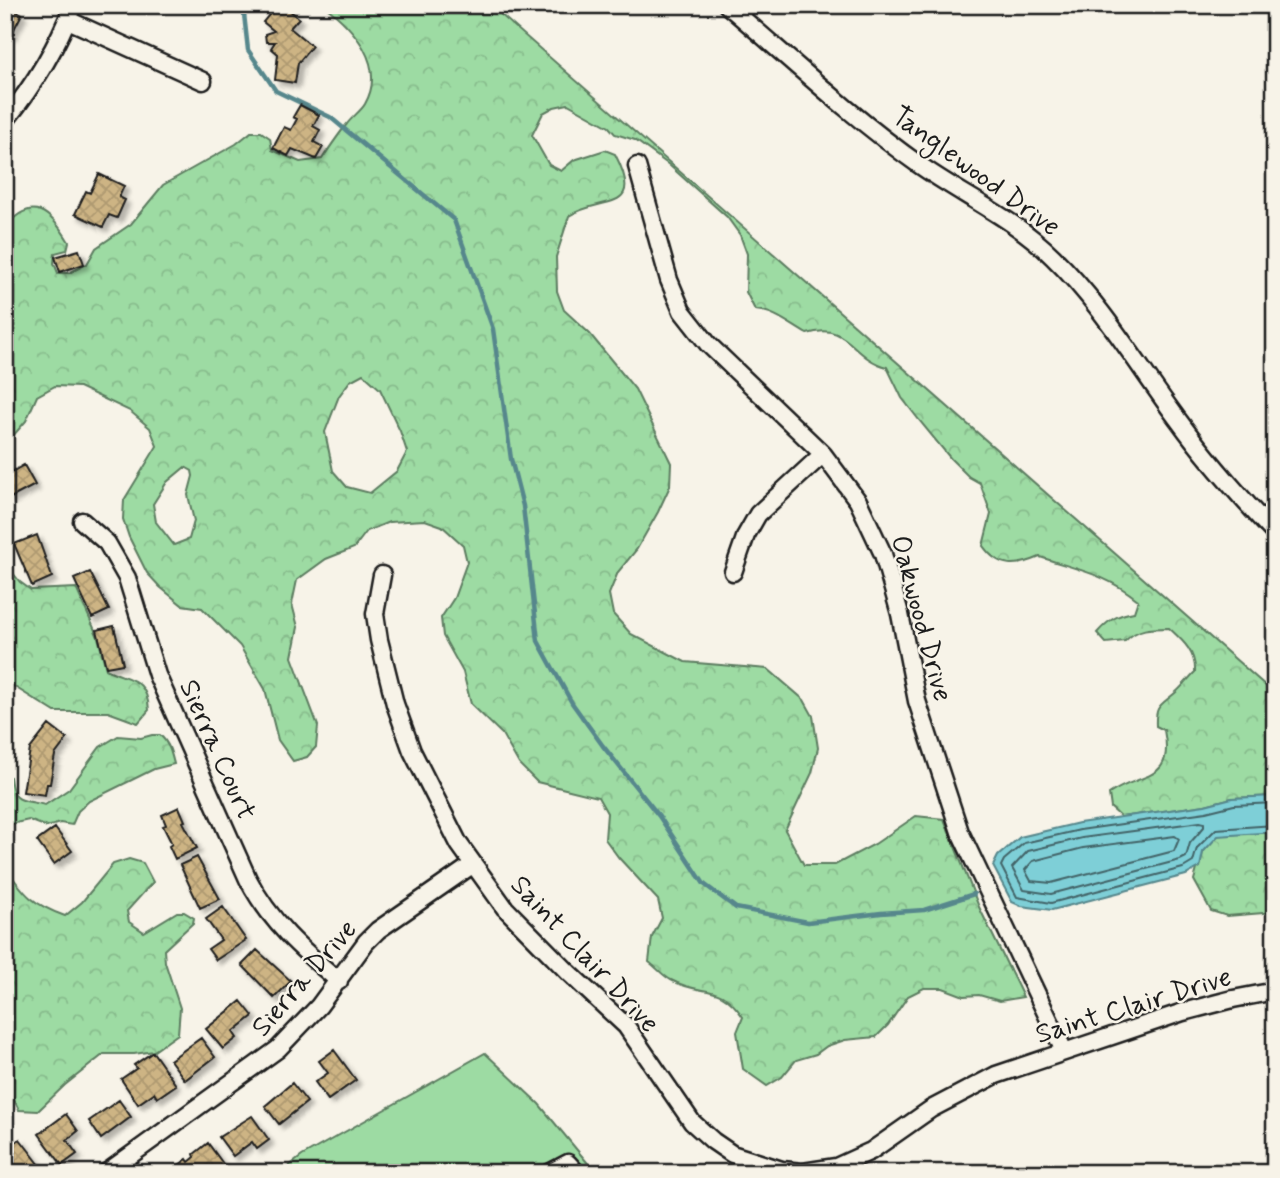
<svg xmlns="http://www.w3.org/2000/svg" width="1280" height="1178" font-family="Mynerve,sans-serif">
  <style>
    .grass { fill: #9ddba3; stroke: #5c7c60; stroke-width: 2 }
    .forest { fill: url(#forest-crowns); stroke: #5c7c60; stroke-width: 2; fill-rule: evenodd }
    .water { fill: #7ecfd7; stroke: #57878c; stroke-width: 2 }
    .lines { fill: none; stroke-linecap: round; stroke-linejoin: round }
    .shore { stroke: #436467; stroke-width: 2 }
    .stream { stroke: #57878c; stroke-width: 4.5 }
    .building { fill: url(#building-cross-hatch); stroke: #1c1c1c; stroke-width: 2; filter: url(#shadow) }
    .minor-casing { stroke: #1c1c1c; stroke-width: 21 }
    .minor { stroke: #f7f3e8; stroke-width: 16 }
    .labels { text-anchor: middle; stroke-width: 5; stroke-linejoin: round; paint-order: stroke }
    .street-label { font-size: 28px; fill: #1c1c1c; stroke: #f7f3e8 }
  </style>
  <defs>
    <pattern id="forest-crowns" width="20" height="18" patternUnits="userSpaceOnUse" patternTransform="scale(1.75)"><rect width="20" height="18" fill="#9ddba3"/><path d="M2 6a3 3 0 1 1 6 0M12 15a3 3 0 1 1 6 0" fill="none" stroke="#87bb8c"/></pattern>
    <pattern id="building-cross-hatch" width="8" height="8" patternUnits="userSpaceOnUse" patternTransform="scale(1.75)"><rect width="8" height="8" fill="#cdb484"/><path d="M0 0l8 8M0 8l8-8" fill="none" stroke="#af9a71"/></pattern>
    <filter id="shadow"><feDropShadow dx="4.5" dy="4.5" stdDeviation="2" flood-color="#0004"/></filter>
  </defs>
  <rect width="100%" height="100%" fill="#f7f3e8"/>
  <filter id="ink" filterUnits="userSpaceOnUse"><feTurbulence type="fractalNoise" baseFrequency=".0143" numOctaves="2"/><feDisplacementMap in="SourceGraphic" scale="14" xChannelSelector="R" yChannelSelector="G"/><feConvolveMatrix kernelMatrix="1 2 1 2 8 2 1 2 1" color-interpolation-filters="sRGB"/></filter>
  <g filter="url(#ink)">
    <!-- grass -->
    <path class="grass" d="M485 1053 539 1104 596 1173H280L302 1156Z"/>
    <!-- forest -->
    <path class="forest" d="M323 5H490L1275 694V796L1232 798 1205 805 1121 817 1111 808 1109 794C1141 771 1175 784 1164 730L1156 726C1155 705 1160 706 1175 693 1182 687 1188 679 1195 672 1196 652 1183 641 1169 628 1150 628 1138 628 1125 641L1106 643 1097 633C1108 620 1117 615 1134 612L1138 600C1106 574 1078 570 1040 557 1017 567 999 569 983 546L991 514 980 483 969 477 951 459 919 420 902 398 887 367C851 358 849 321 807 334 789 324 775 311 755 310L746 292 747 254 740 235 727 217 669 165 635 140 615 134 609 127 568 104 554 107 543 113 532 135 549 165 561 171 574 160 605 150 615 154C646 214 602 195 569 216L556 257 557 291 564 310 590 334 635 389 671 463 670 486 658 512 637 549 618 572 609 594 613 614 631 634 685 662 768 669 804 700 813 716 818 748 812 773 785 830 804 865H835L875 844 916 816 944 819 979 907 1023 997 1000 1001 979 995 964 996 943 988H924L908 996 888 1025 876 1037 845 1040 827 1046 816 1054 796 1060 782 1077 767 1086 743 1069 737 1032 743 1017C719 981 702 997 671 980 663 976 656 967 649 962L652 937 662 918 658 900 619 858 605 839 607 813 598 797 537 782 519 764 502 734 471 704 463 672 443 636 441 618 454 598 467 562 463 545 442 526 425 520 389 522 367 531 354 548 326 559 297 580 292 604 298 627 292 657 318 726 316 747 307 757 293 761 278 740 265 689 240 646 202 608 182 605 160 587 147 573 129 537 123 519 124 500 157 446 150 428 130 411 79 387 55 386 37 396 26 421 5 445V228C32 194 51 212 69 242L67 250 55 253 54 263 58 273H69L87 264 96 248 131 224 163 185 236 144 251 132H261L270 138 272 150 300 162 322 159C330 147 338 135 347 124 352 117 361 111 365 104 387 65 353 27 323 5ZM363 374 380 389 400 431 407 452 397 471 370 493 347 487 333 471 325 432 339 396 350 381ZM185 467 192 471 193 476 188 495 194 521 189 539 174 545 156 522 153 504 167 482Z
      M5 563 20 582 31 590 76 588 98 637 106 669C128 681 147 676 149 710L138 723 108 712H55L5 681Z
      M152 735H160C169 743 171 752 174 764L154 769 89 801 78 811 72 825 60 823 47 827 29 820 11 824 5 832V775L10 777C13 805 23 799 45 805L69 789 100 747 118 736 141 738Z
      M1275 832V912L1227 916 1211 911 1194 880 1197 869 1200 867 1203 852 1218 835Z
      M129 859 143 863 153 882 127 911 129 922 144 932 177 912H184L194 918 193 923 164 950 165 962 180 1008 178 1034 154 1051 134 1054H104L65 1085 38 1111 19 1110 10 1092 5 1064V867C25 895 32 904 65 916L82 902 113 864Z"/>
    <!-- water -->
    <path class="water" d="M1275 796V832L1218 836 1203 852 1200 867 1186 875 1052 910 1021 906 1012 902 993 866 998 856 1020 837 1079 823 1205 805 1232 798Z"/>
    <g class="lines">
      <!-- shore -->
      <path class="shore" d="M1275 803 1234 805 1206 812 1080 830 1024 843 1004 860 1001 866 1017 897 1051 903 1183 868 1193 862 1197 848 1216 829 1275 825
        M1200 822 1204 823V827L1190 843 1186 857 1180 860 1051 894 1024 890 1012 868 1028 851 1082 838Z
        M1175 836 1179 839 1174 851 1051 883 1031 881 1025 870 1033 861 1083 848Z"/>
      <!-- stream -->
      <path class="stream" d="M243 5 248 50 276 91 330 117 454 220 493 329 511 459 523 506 538 641 572 703 603 746 659 816 704 884 736 908 808 922 881 913 924 910 974 894"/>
    </g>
    <!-- building -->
    <path class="building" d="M5 5H10L9 7 22 14 11 35 5 32Z
      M277 5H288L291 8 289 10 299 18 290 28 312 46 298 63 295 83 275 80 278 54 271 48 275 42H266L265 34 274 31 263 22Z
      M300 105 319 115 313 126 320 130 314 142 323 147 316 159 292 149 288 156 273 148 284 127 291 130 297 119 293 117Z
      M99 174 124 186 119 197 125 200 117 218 109 215 103 227 75 214 86 191 90 193Z
      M79 250 84 264 60 272 55 257Z
      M24 465 35 485 5 501V476Z
      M37 535 52 577 32 586 14 544Z
      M90 572 109 610 92 618 74 579Z
      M114 626 123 664 106 667 97 630Z
      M49 725 67 739 55 755 50 784H47L45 795 23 792 30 749Z
      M179 807 185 821 183 822 197 848 175 859 169 846 172 844 163 826 166 825 162 815Z
      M55 828 72 851 54 864 37 841Z
      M197 857 220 899 200 908 180 865Z
      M223 907 246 940 216 960 208 949 221 940 206 919Z
      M257 950 291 981 274 998 242 965Z
      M241 1001 253 1016 233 1032 237 1038 223 1049 206 1029Z
      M201 1038 215 1057 185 1080 170 1060Z
      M334 1050 356 1080 328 1100 315 1082 328 1073 319 1061Z
      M153 1052 176 1085 157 1098 154 1093 138 1104 121 1079 137 1068 134 1065Z
      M292 1083 307 1102 279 1124 265 1106Z
      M119 1100 131 1117 101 1139 89 1121Z
      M66 1114 78 1131 67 1140 77 1154 62 1165 39 1134Z
      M252 1116 269 1140 257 1149 252 1142 233 1156 219 1137Z
      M20 1139 30 1152 46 1173H16L12 1170 5 1161V1150Z
      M208 1143 229 1172 172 1173 171 1171 187 1159 189 1162 195 1157 194 1154Z"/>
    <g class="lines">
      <defs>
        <path id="minor" d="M727 5C789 58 853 118 918 164 963 196 1014 218 1053 257 1102 305 1138 366 1179 421 1208 461 1241 498 1275 534
          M68 20 203 81
          M5 121C34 85 57 48 73 5
          M637 166 669 280 682 311 708 344 823 454 858 501 883 554 900 614 917 701 960 832 1064 1051
          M82 521 107 543 127 578 157 675 248 879C270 922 302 950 339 981
          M733 572 746 535 758 514 823 454
          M382 575 375 614 379 640 395 704 412 751 459 844 505 908 569 973 626 1026 692 1122 713 1141 732 1154 782 1170 803 1172 836 1167 871 1151 931 1109 996 1075 1183 1012 1233 999 1275 991
          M106 1173 278 1049 319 1006 366 942 378 930 472 865
          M549 1173 568 1163 577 1173"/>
      </defs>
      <!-- minor casing -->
      <use href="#minor" class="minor-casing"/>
      <!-- minor -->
      <use href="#minor" class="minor"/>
    </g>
  </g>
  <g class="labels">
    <!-- street labels -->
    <g class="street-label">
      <text transform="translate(977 170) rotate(36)" y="10">Tanglewood Drive</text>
      <text transform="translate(923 618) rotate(75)" y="10">Oakwood Drive</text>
      <text transform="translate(219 749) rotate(66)" y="10">Sierra Court</text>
      <text transform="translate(586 953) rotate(47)" y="10">Saint Clair Drive</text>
      <text transform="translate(303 977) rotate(-49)" y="10">Sierra Drive</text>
      <text transform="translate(1133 1004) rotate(-17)" y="10">Saint Clair Drive</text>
    </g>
  </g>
  <!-- margin -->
  <rect width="1280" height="1178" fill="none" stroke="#f7f3e8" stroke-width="28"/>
  <rect x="14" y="14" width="1252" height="1150" fill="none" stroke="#1c1c1c" stroke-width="2.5" filter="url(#ink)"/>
</svg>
